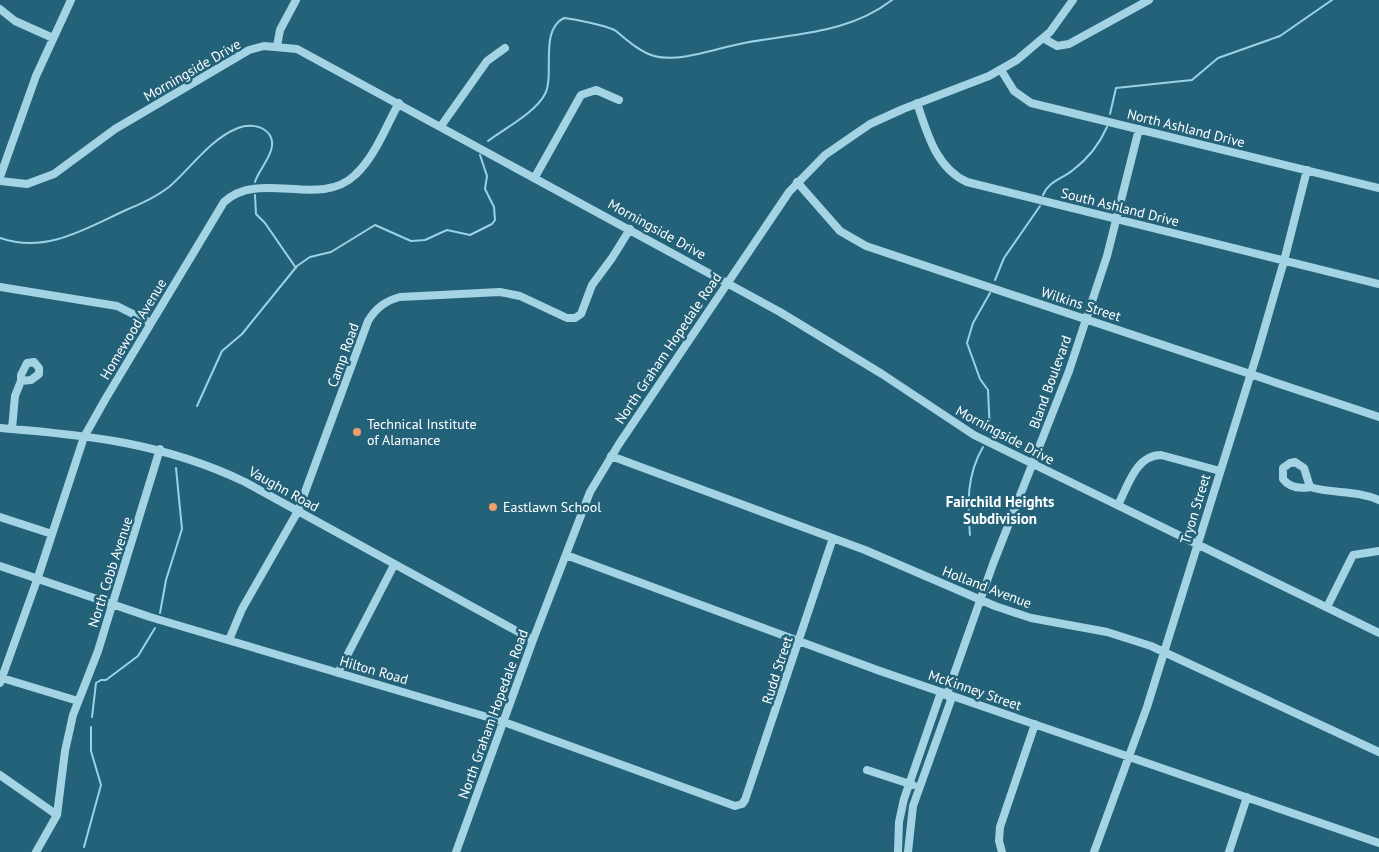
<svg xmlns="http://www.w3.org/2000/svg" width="1379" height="852" font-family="'PT Sans',sans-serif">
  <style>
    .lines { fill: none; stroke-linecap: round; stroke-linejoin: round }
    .stream { stroke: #99d3e5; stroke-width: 2 }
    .minor { stroke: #a4d4e4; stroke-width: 8 }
    .poi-dot { fill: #efa068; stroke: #236279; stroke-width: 2 }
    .labels { text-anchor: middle; stroke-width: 5; stroke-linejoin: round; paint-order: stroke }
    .street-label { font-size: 14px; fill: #fff; stroke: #236279 }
    .poi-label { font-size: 14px; fill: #fff; stroke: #236279; text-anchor: start }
    .neighbourhood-label { font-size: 15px; font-weight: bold; fill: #fff; stroke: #236279 }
  </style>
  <rect width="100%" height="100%" fill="#236279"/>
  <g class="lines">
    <!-- stream -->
    <path class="stream" d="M1110 114 1116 88 1192 80 1218 58 1280 36 1332 0
      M488 141C504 129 536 112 545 94 555 75 539 30 564 18 574 19 609 26 616 31 627 40 640 52 654 56 680 63 717 48 744 43 796 33 848 34 892 0
      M255 195 256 214 265 223 296 268
      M1043 195C1049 181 1062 179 1073 170 1089 158 1099 145 1107 127
      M0 238C46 254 85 229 126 210 141 204 156 197 169 187 191 168 210 139 238 128 248 124 262 125 269 134 280 149 259 168 255 182
      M995 280 1004 258 1040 206
      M197 406 222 351 242 334 297 266 310 257 331 252 375 225 411 241 425 240 447 230 470 235 492 224 495 220 494 207 485 189 487 176 480 155
      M990 433 988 390 980 379 967 343 973 323 990 293
      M970 535C967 504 967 474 983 447
      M160 613 166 580 182 529 176 468
      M92 717 96 683 101 680H106L138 656 155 628
      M84 847 101 785 91 751V727"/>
    <!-- minor -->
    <path class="minor" d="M0 9 15 21 53 38
      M1043 38 1057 46 1069 44 1149 0
      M277 46 280 30 296 0
      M1001 70 1014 91 1031 103 1379 188
      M917 103C927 133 936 168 967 182L1379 284
      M441 126 487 61 505 48
      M0 177 36 76 71 0
      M535 177 581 95 596 90 619 100
      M0 181 27 184 54 174 115 129 249 50 264 46 297 49 780 312 882 374 974 435 1379 633
      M797 182 840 231 866 246 1379 417
      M0 287 117 306 151 323
      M34 362 39 368V374L31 380 21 381V375L27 363Z
      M0 428C88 435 164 443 245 482L533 640
      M12 429 15 396 21 381
      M611 456 865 550 995 606 1031 618 1107 632 1151 646 1379 752
      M1295 462 1304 468 1310 487C1300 489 1290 488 1283 479V468L1290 463Z
      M1310 487C1333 494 1356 490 1379 500
      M1118 505C1128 486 1136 455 1161 455L1220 471
      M0 517 52 534
      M566 555 880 671 1379 843
      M0 566 150 617 504 722 735 806 742 804 745 800 833 538
      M1327 607 1353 555 1379 551
      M229 640 242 609 298 511 368 321C376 308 385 301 400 297L500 292 520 296 567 318H575L581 314 592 285 612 258 630 229
      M338 673 394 565
      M2 678 78 701
      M0 683 37 580 84 437 106 398 224 202C259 169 320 209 355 175 375 157 386 126 399 103
      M947 694 993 564 1069 371 1107 256 1139 129
      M867 770 913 785
      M0 775 57 815
      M36 852 57 815 65 751 73 715 98 651 160 449
      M456 852 533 640 590 492 619 444 789 192 825 155 870 124 903 109 989 76 1017 60 1050 32 1073 0
      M898 852 899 822 904 799 940 695 947 694
      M908 852 913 806 951 700 947 694
      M1002 852 999 841 1000 827 1035 724
      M1094 852 1147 707 1257 354 1284 261 1307 170
      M1229 852 1247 797"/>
  </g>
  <!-- markers -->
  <g class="poi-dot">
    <circle cx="357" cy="432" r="5"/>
    <circle cx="493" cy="507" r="5"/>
  </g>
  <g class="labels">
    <!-- street labels -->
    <g class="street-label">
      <text transform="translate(192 70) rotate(-30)" y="5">Morningside Drive</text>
      <text transform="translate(1186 128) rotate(14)" y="5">North Ashland Drive</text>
      <text transform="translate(1120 207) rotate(14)" y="5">South Ashland Drive</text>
      <text transform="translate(657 229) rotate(29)" y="5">Morningside Drive</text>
      <text transform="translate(1081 304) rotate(18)" y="5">Wilkins Street</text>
      <text transform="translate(133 329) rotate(-59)" y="5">Homewood Avenue</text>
      <text transform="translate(668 348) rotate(-56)" y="5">North Graham Hopedale Road</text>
      <text transform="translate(343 355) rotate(-70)" y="5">Camp Road</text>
      <text transform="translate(1050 382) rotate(-70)" y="5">Bland Boulevard</text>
      <text transform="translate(1005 435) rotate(28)" y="5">Morningside Drive</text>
      <text transform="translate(284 489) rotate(29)" y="5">Vaughn Road</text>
      <text transform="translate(1195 509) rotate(-73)" y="5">Tryon Street</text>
      <text transform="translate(110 572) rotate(-72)" y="5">North Cobb Avenue</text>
      <text transform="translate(987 587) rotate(21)" y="5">Holland Avenue</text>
      <text transform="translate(374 670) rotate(16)" y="5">Hilton Road</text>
      <text transform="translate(777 670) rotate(-72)" y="5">Rudd Street</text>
      <text transform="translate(975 690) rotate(19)" y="5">McKinney Street</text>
      <text transform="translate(493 714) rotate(-70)" y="5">North Graham Hopedale Road</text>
    </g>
    <!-- poi labels -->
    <g class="poi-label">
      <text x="367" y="429">Technical Institute<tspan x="367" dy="16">of Alamance</tspan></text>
      <text x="503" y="512">Eastlawn School</text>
    </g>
    <!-- neighbourhood labels -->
    <g class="neighbourhood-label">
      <text x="1000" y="507">Fairchild Heights<tspan x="1000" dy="17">Subdivision</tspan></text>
    </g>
  </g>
</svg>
